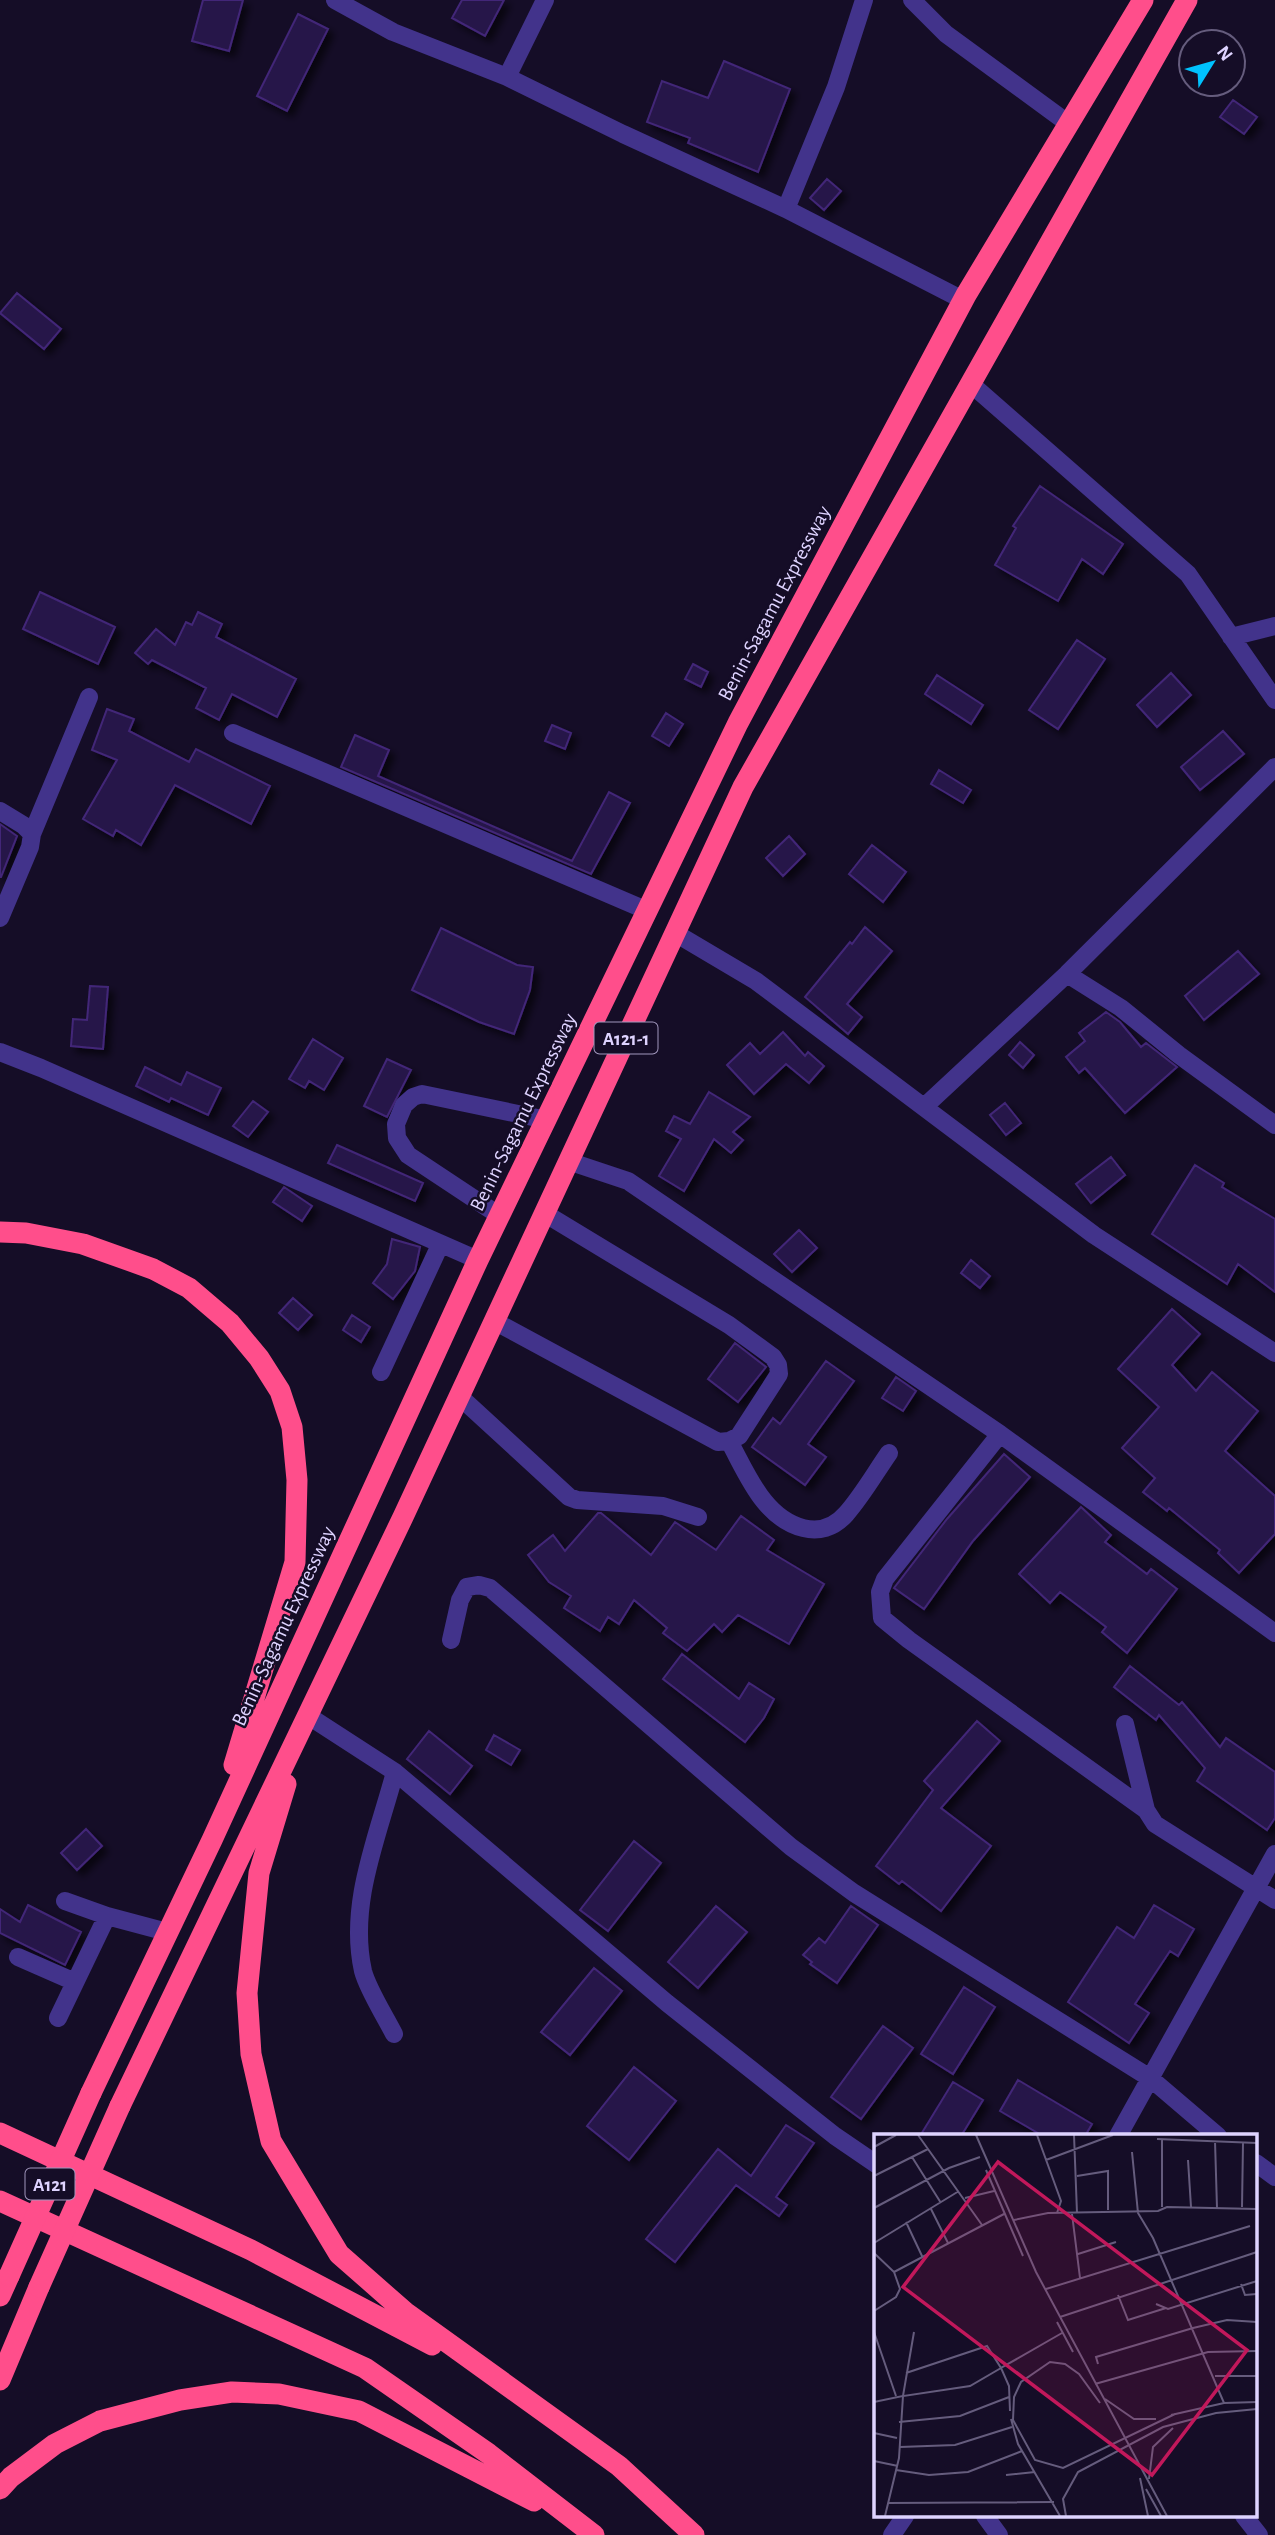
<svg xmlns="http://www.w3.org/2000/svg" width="1275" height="2535" font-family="'Alegreya Sans',sans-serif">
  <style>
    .building { fill: #28174a; stroke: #422778; stroke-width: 2; filter: url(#shadow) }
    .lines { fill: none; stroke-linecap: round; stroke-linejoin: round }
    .minor { stroke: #42338b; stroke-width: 18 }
    .highway { stroke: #ff4e8b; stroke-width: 21 }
    .highway-bridge { stroke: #ff4e8b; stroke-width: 21 }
    .labels { text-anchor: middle; stroke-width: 5; stroke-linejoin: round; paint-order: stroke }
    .shield { fill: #150d27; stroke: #a298be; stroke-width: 2 }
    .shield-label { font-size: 19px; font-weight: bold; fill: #ded3ff }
    .street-label { font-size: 21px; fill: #ded3ff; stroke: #150d27 }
    .inset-road { fill: none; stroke: #655c7d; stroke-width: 2 }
    .view { fill: #c2185b; fill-opacity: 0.15; stroke: #c2185b; stroke-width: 3.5 }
    .inset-edge { fill: none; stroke: #ded3ff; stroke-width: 3.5 }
  </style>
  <defs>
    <filter id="shadow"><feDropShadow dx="5.5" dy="5.5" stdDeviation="3.5" flood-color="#0009"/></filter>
  </defs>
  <rect width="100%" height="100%" fill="#150d27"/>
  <!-- building -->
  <path class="building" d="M203 0H243L229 51 192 41Z
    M462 0H504L485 36 452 18Z
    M298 14 328 29 287 111 257 96Z
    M724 61 790 89 758 172 688 143 690 138 647 122 662 81 708 98Z
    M1233 100 1257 117 1244 134 1220 117Z
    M827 179 841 191 824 210 810 198Z
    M17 293 61 329 44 349 0 313Z
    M1040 486 1123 544 1103 574 1082 559 1058 601 995 565 1016 528 1013 526Z
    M40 592 115 627 98 664 23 629Z
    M198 612 222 624 216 637 296 679 277 717 232 694 219 720 196 708 206 688 152 660 148 664 135 653 156 629 175 645 186 622 192 625Z
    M1077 640 1105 659 1058 729 1029 710Z
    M693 664 708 672 701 687 685 679Z
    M1171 673 1191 695 1157 727 1137 705Z
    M937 675 983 705 971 724 925 694Z
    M107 709 134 719 129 731 189 762 196 749 270 786 251 824 175 785 141 845 116 830 113 836 83 819 117 760 92 750Z
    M666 713 683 724 669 746 652 736Z
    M552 725 571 733 565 749 545 741Z
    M1223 731 1244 754 1200 790 1181 767Z
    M355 735 389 750 378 776 572 861 609 792 630 803 591 874 341 767Z
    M939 770 971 790 963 803 931 784Z
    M0 824 17 836 1 877H0Z
    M789 836 805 854 783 876 766 858Z
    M872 845 906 872 883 902 849 874Z
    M865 927 892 951 847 1004 862 1017 848 1034 805 997 850 942 852 944Z
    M441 928 517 965 533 967 530 990 514 1034 479 1022 412 990Z
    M1238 951 1259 974 1204 1020 1185 996Z
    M90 986 108 987 103 1049 71 1046 73 1019 87 1020Z
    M1106 1012 1120 1022 1141 1047 1146 1043 1177 1067 1125 1113 1085 1068 1079 1073 1066 1057 1085 1041 1079 1033Z
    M783 1032 805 1056 808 1052 824 1066 809 1083 786 1064 754 1094 727 1065 750 1043 760 1054Z
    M313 1039 343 1058 324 1090 309 1081 305 1088 289 1079Z
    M1020 1042 1034 1055 1023 1068 1009 1055Z
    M387 1059 411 1070 387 1117 364 1106Z
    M145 1067 181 1085 187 1072 221 1088 208 1115 171 1098 169 1102 136 1086Z
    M709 1092 750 1117 733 1132 743 1140 731 1153 714 1139 684 1191 659 1176 681 1139 666 1131 674 1116 690 1124Z
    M253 1101 268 1112 248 1137 233 1126Z
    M1005 1103 1021 1123 1006 1135 990 1115Z
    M337 1145 423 1183 415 1201 328 1163Z
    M1111 1157 1125 1175 1091 1203 1076 1184Z
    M1195 1165 1224 1183 1222 1187 1275 1219V1292L1238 1264 1227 1284 1152 1234Z
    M284 1187 312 1206 302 1221 273 1202Z
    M799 1230 817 1248 792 1272 774 1254Z
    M392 1239 420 1247 415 1271 393 1299 373 1283 387 1264Z
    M971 1260 990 1276 980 1288 961 1273Z
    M293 1298 312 1315 298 1330 279 1313Z
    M1172 1309 1200 1334 1172 1365 1196 1391 1212 1372 1258 1411 1225 1451 1275 1496V1534L1239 1573 1218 1553 1220 1550 1169 1508 1167 1511 1143 1492 1155 1478 1122 1448 1159 1407 1118 1369Z
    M352 1315 370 1327 361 1342 343 1330Z
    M735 1343 766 1367 738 1402 708 1379Z
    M826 1361 854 1381 808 1444 826 1457 805 1485 752 1447 773 1418 780 1424Z
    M896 1377 916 1391 903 1411 882 1398Z
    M1004 1454 1030 1477 973 1541 924 1609 894 1588 947 1519Z
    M1081 1507 1111 1535 1105 1542 1147 1574 1151 1569 1177 1589 1127 1653 1102 1632 1106 1627 1060 1592 1050 1603 1019 1574Z
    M598 1513H601L651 1555 675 1522 716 1550 741 1516 774 1540 767 1550 824 1584 789 1644 738 1615 722 1632 714 1624 687 1651 663 1633 667 1628 634 1600 619 1624 608 1617 600 1631 564 1608 571 1596 549 1582 528 1555 553 1535 565 1551Z
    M682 1654 739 1699 749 1683 774 1699 764 1718 745 1742 663 1679Z
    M1130 1666 1179 1705 1182 1702 1220 1747 1226 1738 1275 1772V1818L1267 1830 1197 1781 1205 1768 1159 1715 1156 1720 1114 1687Z
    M977 1721 1000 1741 941 1808 991 1846 941 1911 902 1881 899 1884 876 1866 933 1790 924 1781Z
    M429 1731 472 1766 450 1794 407 1759Z
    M494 1735 520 1750 511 1765 486 1750Z
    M86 1829 102 1846 77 1870 61 1853Z
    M634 1841 661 1863 608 1931 580 1910Z
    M28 1905 81 1932 65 1965 0 1933V1909L20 1922Z
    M1154 1905 1194 1929 1178 1956 1170 1951 1135 2004 1149 2013 1129 2043 1068 2002 1117 1927 1134 1938Z
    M716 1906 747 1932 698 1988 668 1962Z
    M851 1906 878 1925 837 1983 810 1964 812 1962 803 1955 819 1938 825 1943Z
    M594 1968 622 1991 570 2055 541 2032Z
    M964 1987 995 2007 953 2074 921 2054Z
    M883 2026 913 2048 861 2119 831 2097Z
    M634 2067 676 2101 629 2160 587 2126Z
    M1018 2080 1092 2124 1085 2136H1043L1000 2111Z
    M953 2082 983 2100 961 2136H920Z
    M786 2125 814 2143 776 2197 787 2205 779 2216 736 2185 675 2262 646 2239 718 2149 751 2176Z"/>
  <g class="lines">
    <!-- minor -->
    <path class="minor" d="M335 0 393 32 507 77 623 134 786 209 963 300
      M912 0 946 34 1069 124
      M507 77 545 0
      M786 209 836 87 864 0
      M971 384 1188 574 1275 700
      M1231 637 1275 626
      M233 733 648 911
      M0 811 23 825 32 834 30 847 0 918
      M32 834 89 697
      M675 933 756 981 1094 1235 1275 1353
      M1067 974 1121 1008 1179 1055 1275 1125
      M0 1052 41 1068 478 1260
      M924 1107 1067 974 1275 767
      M568 1161 628 1181 1000 1434 1275 1633
      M500 1216 408 1155 397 1138 396 1124 404 1105 413 1097 422 1094 547 1120
      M494 1321 718 1442 729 1441 739 1436 779 1374 778 1365 773 1357 729 1325 544 1213
      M381 1372 440 1245
      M459 1396 569 1497 577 1500 663 1506 698 1517
      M1000 1434 885 1579 880 1592 882 1618 909 1640 1146 1810
      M729 1441C740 1461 750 1484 764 1501 785 1527 821 1543 846 1514 862 1496 875 1473 889 1453
      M451 1640 460 1600 467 1587 479 1585 490 1588 791 1847 854 1893 1150 2078 1218 2136
      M307 1715 395 1772 667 2003 835 2136 876 2164
      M1125 1724 1146 1810 1155 1824 1275 1900
      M65 1901 107 1916 167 1932
      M18 1957 75 1982
      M58 2018 107 1916
      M394 2034C385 2016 368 1990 363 1971 348 1904 378 1836 395 1772
      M1118 2136 1275 1854
      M1256 2163 1275 2177
      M985 2516 999 2535
      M1244 2516 1259 2535
      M892 2535 905 2516"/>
    <!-- highway -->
    <path class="highway" d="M0 1232 26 1233 83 1244 153 1269 189 1288 230 1323 259 1358 280 1391 292 1427 297 1480 295 1562 234 1765
      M286 1784 259 1873 247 1993 251 2054 271 2141 339 2254 405 2312 619 2466 694 2535
      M91 2093 212 1840 478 1260 738 723 966 295 1143 0
      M120 2106 403 1517 743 787 1187 0
      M0 2133 251 2250 432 2345
      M0 2201 365 2368 489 2454 594 2535
      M0 2296 9 2276
      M0 2380 39 2287
      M0 2489 11 2477 55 2444 100 2421 180 2400 232 2392 279 2394 359 2411 534 2501"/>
    <!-- highway-bridge -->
    <path class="highway-bridge" d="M9 2276 91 2093
      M39 2287 120 2106"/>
  </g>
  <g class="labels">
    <!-- shield labels -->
    <g class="shield">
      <rect x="594.5" y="1022.5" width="63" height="31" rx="5"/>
      <rect x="25.5" y="2168.5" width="49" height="31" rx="5"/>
    </g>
    <g class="shield-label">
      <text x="626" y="1045">A121-1</text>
      <text x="50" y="2191">A121</text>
    </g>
    <!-- street labels -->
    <g class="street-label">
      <text transform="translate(774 603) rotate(-62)" y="7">Benin-Sagamu Expressway</text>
      <text transform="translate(523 1112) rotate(-64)" y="7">Benin-Sagamu Expressway</text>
      <text transform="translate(283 1626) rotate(-65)" y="7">Benin-Sagamu Expressway</text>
    </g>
  </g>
  <!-- overview -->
  <g transform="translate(874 2134)">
    <rect width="383" height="383" fill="#150d27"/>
    <path class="inset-road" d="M44 1 108 91M102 1 162 138 293 382M163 1 187 67 183 79M200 1 203 79M283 5 383 9M288 5V73M341 7 343 74M0 13 22 1M258 18 264 79 279 104 350 269M38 23 67 69M172 26 239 1M314 26 317 73M112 36 149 122M0 42 54 15M203 42 234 37V76M91 64 120 57M368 73 369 9M0 74 75 34 106 23M57 75 74 109M198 80 206 144M140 86 174 79 284 77 293 73 383 75M32 88 48 122M0 109 85 57M0 119 20 138 26 155 22 163 0 177M204 120 242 108M20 138 130 80M367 150 371 161 383 160M172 155 376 92M244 161 254 186 292 174M282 170 294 175 383 147M186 183 383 118M183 188 199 218M0 198 22 262M224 230 222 223 319 194 353 186 383 188M341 242H383M221 250 334 218 383 217M231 265 260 285H282M0 268 29 262 40 198M226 269 205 240 191 230 176 228 147 248 140 263 139 286 161 326 189 334 301 280M136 277 135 252 127 234 188 199M297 281 350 269 383 268M137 285 144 310 186 382M25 288 86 282 135 263M0 299 23 304M26 313 81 311 138 293M0 327 24 332M22 336 55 341 94 338 148 317M132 341 161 338M266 344 274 382M275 345 279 313 299 294M272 355 287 382M14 369 180 368M11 382 25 324 29 262 96 252 127 234 113 212 32 239M192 382 189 365 204 338 289 293 342 279 383 275"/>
    <path class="view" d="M124 28 373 216 278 341 29 153Z"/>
    <rect width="383" height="383" class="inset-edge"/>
  </g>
  <!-- north arrow -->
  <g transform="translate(1212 63) rotate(53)"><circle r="33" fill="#150d27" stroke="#655c7d" stroke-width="2"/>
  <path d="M0-5L12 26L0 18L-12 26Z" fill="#00c2fe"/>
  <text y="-10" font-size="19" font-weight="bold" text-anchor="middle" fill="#ded3ff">N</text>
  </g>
</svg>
